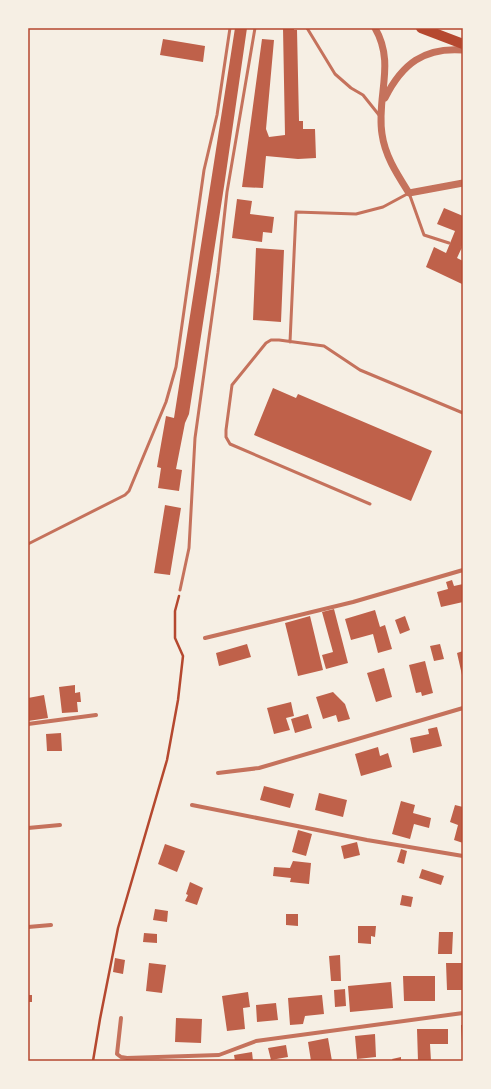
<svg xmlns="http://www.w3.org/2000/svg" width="491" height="1089" font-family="'Alegreya Sans',sans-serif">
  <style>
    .building { fill: #bf614a }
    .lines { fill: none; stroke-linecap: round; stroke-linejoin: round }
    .path { stroke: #b5482f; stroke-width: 2.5 }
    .service { stroke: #c5725c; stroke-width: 3 }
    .minor { stroke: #c5725c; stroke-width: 4 }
    .tertiary { stroke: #c5725c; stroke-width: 7 }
    .primary { stroke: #b5482f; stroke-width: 10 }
    .neatline { fill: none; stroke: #b5482f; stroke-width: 1.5 }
  </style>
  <rect width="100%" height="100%" fill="#f6efe4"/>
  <!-- building -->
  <path class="building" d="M235 28H247L225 180 189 414 185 423 176 469 182 470 179 491 158 488 161 468 157 467 166 416 174 418Z
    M283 28H294V30H297L299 121H303V129H315L316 158 298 159 266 156 263 188 242 187 262 39 274 40 266 129 269 137 285 135Z
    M163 39 205 46 203 62 160 55Z
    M237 199 252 201 250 214 274 217 272 233 263 232 262 242 232 238Z
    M444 208 463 216V245L457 258 463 261 462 284 426 267 434 247 446 253 455 231 437 224Z
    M256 248 284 250 281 322 253 320Z
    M273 388 296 398 298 394 432 451 411 501 254 435Z
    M165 505 181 508 170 575 154 573Z
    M452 580 454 586 463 584V602L441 607 437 592 448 589 446 582Z
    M334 609 348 663 326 669 322 655 333 652 322 612Z
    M375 610 380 627 385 625 392 649 378 653 373 634 351 640 345 619Z
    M310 616 323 670 298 676 285 623Z
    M405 616 410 630 400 634 395 620Z
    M247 644 251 657 219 666 216 653Z
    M440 644 444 659 434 661 430 646Z
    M463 651V675H462L457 653Z
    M425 661 433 693 422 696 421 692 416 693 409 665Z
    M384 668 392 697 376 702 367 673Z
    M75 685V693L80 692 81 702H77L78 712 62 713 59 687Z
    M333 692 345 704 350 719 338 722 336 715 323 719 316 697Z
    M44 695 48 718 28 721V698Z
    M291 702 294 716 286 718 290 730 274 734 267 708Z
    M308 714 312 728 295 733 291 719Z
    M437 727 442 746 413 753 410 738 429 734 428 729Z
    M61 733 62 751H47L46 734Z
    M378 747 380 756 388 753 392 767 361 776 355 754Z
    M264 786 294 794 290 808 260 800Z
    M319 793 347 800 343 817 315 810Z
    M401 801 415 805 413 813 431 818 429 828 414 824 410 839 392 834Z
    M455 805 463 807V843L454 840 458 825 450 822Z
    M298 830 312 834 306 856 292 852Z
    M357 842 360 855 344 859 341 846Z
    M165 844 185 851 177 872 158 864Z
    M401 849 407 851 404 864 397 862Z
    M293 861 311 863 309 884 290 882 291 878 273 876 274 867 290 868Z
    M422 869 444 876 441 885 419 878Z
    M190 882 203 888 197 905 185 901 188 895 186 894Z
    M402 895 413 897 411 907 400 905Z
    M155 909 168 911 167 922 153 920Z
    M286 914H298V926L286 925Z
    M358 926H376L375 937 371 936V944L358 943Z
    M439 932H453L452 954H438Z
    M144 933 157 934V943L143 942Z
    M340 955 341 981H331L329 956Z
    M115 958 125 960 123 974 113 972Z
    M149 963 166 965 162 993 146 991Z
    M446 963H463V990H447Z
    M403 976H435V1001H404Z
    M391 982 393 1008 350 1012 348 986Z
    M345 989 346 1006 335 1007 334 990Z
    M248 992 250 1007 243 1008 245 1029 227 1031 222 996Z
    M28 995H32V1002H28Z
    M322 995 324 1014 305 1016 303 1024 290 1025 288 998Z
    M276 1003 278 1020 257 1022 256 1005Z
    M176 1018 202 1019 201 1043 175 1042Z
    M461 1025H463V1043H462Z
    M417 1029H448V1044H430L431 1061H418Z
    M375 1034 376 1057 357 1059 355 1036Z
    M328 1038 332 1061H311L308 1042Z
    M286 1045 288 1057 271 1060 268 1048Z
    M252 1052 253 1061H235L234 1055Z
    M401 1057V1061H393L392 1059Z"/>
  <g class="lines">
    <!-- path -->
    <path class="path" d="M93 1061 100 1019 118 928 167 760 178 700 183 656 175 638V611L179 596"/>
    <!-- service -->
    <path class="service" d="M307 28 335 74 351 88 363 95 379 115
      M462 247H463
      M290 342 296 212 356 214 383 207 409 193 424 235 449 243
      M370 504 230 444 226 437V430L232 385 266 343 271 340H279L324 346 360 370 463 413
      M28 544 125 495 129 491 166 402 176 367 204 170 217 115 230 28
      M180 590 189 548 195 438 218 273 227 192 255 28"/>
    <!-- minor -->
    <path class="minor" d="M205 638 353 602 463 570
      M28 724 96 715
      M218 773 259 768 463 708
      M192 805 367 840 463 856
      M28 828 60 825
      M28 927 51 925
      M121 1018 117 1054 121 1057 127 1058 219 1055 256 1041 463 1013"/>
    <!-- tertiary -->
    <path class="tertiary" d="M375 28C396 64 376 97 382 134 385 156 397 174 409 193L463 183
      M385 98C402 64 424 47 463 50"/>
    <!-- primary -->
    <path class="primary" d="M421 28 463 44"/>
  </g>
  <!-- border -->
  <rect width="491" height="1089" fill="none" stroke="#f6efe4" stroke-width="58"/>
  <rect x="29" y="29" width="433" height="1031" class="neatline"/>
</svg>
